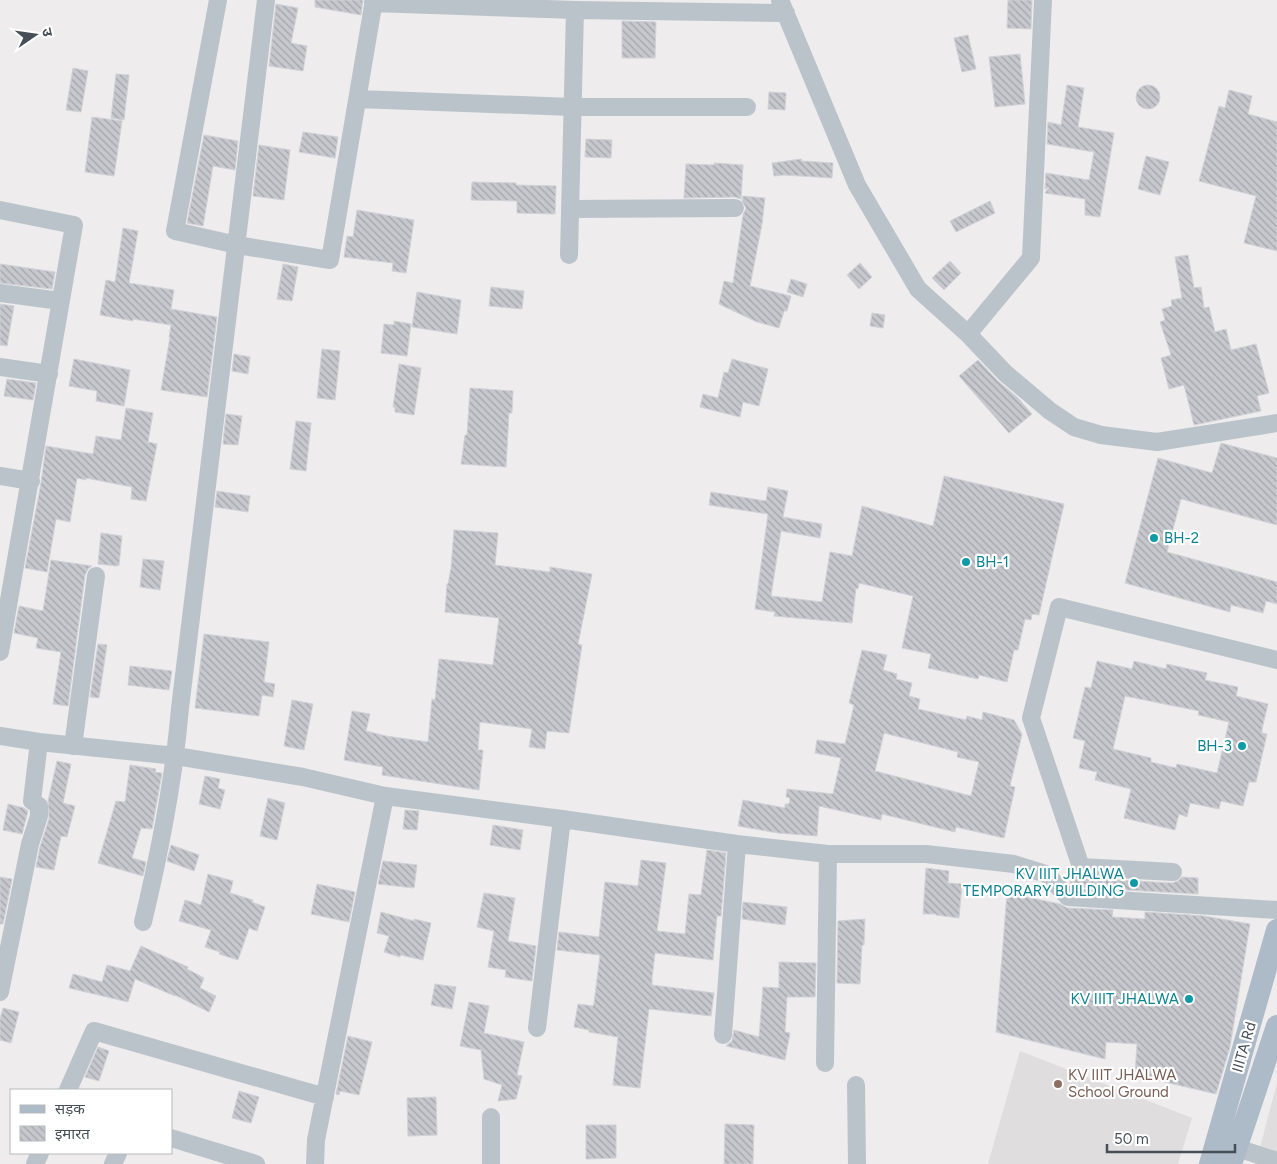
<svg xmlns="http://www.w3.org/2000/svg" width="1277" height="1164" font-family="Figtree,'Noto Sans Devanagari',sans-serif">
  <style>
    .education { fill: #dfdddd }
    .building { fill: url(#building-back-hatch); stroke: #d0d2d7; fill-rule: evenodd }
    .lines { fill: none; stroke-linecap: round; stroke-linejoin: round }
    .minor { stroke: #bbc3ca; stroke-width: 18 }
    .major { stroke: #adbbc9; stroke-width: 22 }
    .culture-dot { fill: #0f9aa8; stroke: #fff; stroke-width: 2 }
    .education-dot { fill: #8d6e63; stroke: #fff; stroke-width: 2 }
    .labels { text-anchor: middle; stroke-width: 4.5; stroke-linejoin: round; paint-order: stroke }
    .culture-label { font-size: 15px; fill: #0d838f; stroke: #fff; text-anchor: end }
    .street-label { font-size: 15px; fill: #464f57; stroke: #fff }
    .education-label { font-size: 15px; fill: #785e54; stroke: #fff; text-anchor: start }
  </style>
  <defs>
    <pattern id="building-back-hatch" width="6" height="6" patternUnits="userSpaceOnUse" patternTransform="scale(1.25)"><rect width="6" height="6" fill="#c7c8ce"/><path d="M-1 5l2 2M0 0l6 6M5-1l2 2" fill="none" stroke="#a3a5aa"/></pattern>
  </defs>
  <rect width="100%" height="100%" fill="#eeecec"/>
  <!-- education -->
  <path class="education" d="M1020 1051 1192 1118 1178 1164H988Z
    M1277 1083V1164H1255L1258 1155Z"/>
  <!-- building -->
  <path class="building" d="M315 0H363L361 15 315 7Z
    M1008 0H1032L1031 29 1007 28Z
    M276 4 298 8 291 43 307 46 303 71 269 66Z
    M622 21 656 22 655 58H622Z
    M968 35 976 69 962 72 954 38Z
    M1020 54 1025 104 995 107 989 57Z
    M73 68 88 71 81 112 66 110Z
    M116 74 129 75 124 120 111 118Z
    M1067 85 1084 88 1078 127 1114 133 1100 217 1085 215V199L1045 193 1049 187 1045 189 1046 173 1089 180 1094 152 1047 144 1048 122 1061 125Z
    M1136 97a12 12 0 1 1 24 0a12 12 0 1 1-24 0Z
    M1229 90 1252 96 1248 114 1277 122V251L1244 243 1256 196 1199 181 1219 106 1225 108Z
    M769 92 786 93 785 110 768 109Z
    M92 117 122 121 114 176 85 172Z
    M303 132 338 137 335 158 299 152Z
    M204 135 238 141 235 170 213 166 203 226 187 223Z
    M586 139 612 140 611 158 585 157Z
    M259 145 290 150 284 200 253 196Z
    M1146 156 1169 162 1160 195 1138 189Z
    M801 159 802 161 833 163 832 178 784 175 774 176 772 163Z
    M714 163 743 165 741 199 735 197 684 198 686 164 714 165Z
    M472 182 516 183V185L556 186 555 214 517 213V201L471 200Z
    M743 196 765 198 762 224 750 286 791 296 787 311H784L779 328 757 322 719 304 724 281 733 283 743 215 746 208 742 201Z
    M990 201 995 213 956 232 950 221Z
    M357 210 414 220 406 273 392 271 393 263 344 257 347 236 353 237Z
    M123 228 138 231 129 283 174 290 171 309 217 317 207 397 161 390 170 337H169L171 325 133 319V321L100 315 106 280 115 282Z
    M1188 255 1194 288 1201 287 1204 308 1209 307 1215 332 1226 329 1231 350 1256 344 1269 393 1257 396 1261 411 1194 425 1184 385 1169 389 1161 358 1171 355 1160 322 1165 320 1162 309 1172 306 1171 300 1182 298 1175 257Z
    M950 261 961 273 944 290 932 278Z
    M860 263 872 277 859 289 847 275Z
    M0 264 55 272 52 289 0 283Z
    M283 264 298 267 292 301 277 299Z
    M791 279 807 284 803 297 787 292Z
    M491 287 524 291 522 309 489 306Z
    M417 292 461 300 457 334 412 327Z
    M0 304 14 306 7 346 0 345Z
    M872 313 885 315 883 328 870 326Z
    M394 321 411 324 407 356 381 353 384 324 394 325Z
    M322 349 340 351 335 400 317 398Z
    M234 354 250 357 248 374 232 371Z
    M74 359 130 370 124 406 96 401 97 391 69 386Z
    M732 359 768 369 759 406 743 402 740 417 700 407 703 394 718 398 724 372 728 373Z
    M978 360 997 380 1018 398 1032 414 1009 433 959 376Z
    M399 364 421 368 414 415 395 412V407H393Z
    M7 379 36 383 33 400 4 396Z
    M470 388 513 391 512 413H509L506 467 461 464 465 435H467Z
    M126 408 153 413 148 442 157 444 146 501 131 499 132 487 86 478V480L77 478 70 522 56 519 47 572 25 568 41 483 46 446 93 454 96 436 121 440Z
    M226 414 242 416 238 445 223 444Z
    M296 421 311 423 306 471 290 469Z
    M1221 443 1277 458V525L1181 499 1167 552 1277 582V604L1266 601 1263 613 1231 605 1230 612 1125 583 1158 458 1212 473Z
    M944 476 1064 504 1039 615 1032 614 1031 620 1025 619 1018 650H1014L1007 682 979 675 978 679 928 668 931 654 902 648 913 596 859 583 858 589 856 588 852 623 774 616 775 612 755 609 768 514 709 505 711 492 766 501 768 487 788 491 783 517 822 524 820 538 781 531 771 596 822 602 830 552 852 556 862 506 933 526Z
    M217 491 250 496 248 512 215 507Z
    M454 530 498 533 495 565 550 572V567L592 574 578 644 582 645 569 733 547 731 545 749 529 747 532 729 480 722 478 750H483L479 790 382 775 383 767 344 760 352 711 370 714 366 731 386 736 428 742 432 699 435 700 439 659 493 665 499 618 445 612 447 584H448L451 568Z
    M101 533 122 536 119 565 117 566 98 564Z
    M143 559 164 561 160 590 140 587Z
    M51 560 92 566 88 569 85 575 68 706 53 704 61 652 36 648 38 638 14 633 19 606 43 611Z
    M204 634 269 642 264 682 275 684 273 697 262 695 259 716 195 708Z
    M98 644 107 645 99 698 90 697Z
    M862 650 887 655 883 670 897 674 896 679 912 683 909 696 920 699 918 709 966 720 967 716 982 720 983 712 1014 720 1022 734 1010 786 1015 787 1004 838 956 827 955 832 882 814 881 820 819 806 817 836 778 833 738 826 743 800 785 808V804H789L790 798 786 797 787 789 833 794 841 758 815 753 817 740 845 744 854 705 849 703ZM884 733 958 752 957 757 979 762 971 796 875 771Z
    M1097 661 1132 669 1134 661 1166 669 1167 664 1207 673 1205 680 1238 687 1236 696 1268 704 1262 729V733L1267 734 1256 782H1249L1243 806 1221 801 1219 809 1190 803 1187 817 1179 814 1175 830 1124 818 1131 789 1095 780 1097 772 1079 768 1085 741 1073 738 1085 687 1091 688ZM1125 696 1199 711 1198 715 1229 722 1217 773 1177 764 1176 768 1151 762V758L1113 749Z
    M130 666 172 671 169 690 128 685Z
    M292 700 313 704 304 750 284 746Z
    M57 761 71 764 63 803 75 806 67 837 61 836 54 870 36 867 40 847 49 819 48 801Z
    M130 765 156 769 155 772 162 773 152 829 141 828 132 858 146 862 143 876 98 863 116 801 125 802Z
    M205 776 220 779 218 788 225 790 220 809 199 804Z
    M268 798 285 803 277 840 260 836Z
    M8 804 24 808 28 811 22 834 3 830Z
    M405 810 419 811 417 830 403 829Z
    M493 825 523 830 520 850 490 845Z
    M171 845 199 855 194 871 167 861Z
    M707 850 726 853 721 916H717L713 960 655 953 652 979V985L714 993 711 1016 649 1009 640 1088 613 1085 618 1037 589 1032V1030L574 1027 578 1004 593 1006 594 1003 600 955 557 950 559 932 599 937 605 882 638 886 641 860 666 863 657 931 685 934 689 894 701 895Z
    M383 861 417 865 414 888 378 884Z
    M926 868 949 871 948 883 962 884 959 918 936 915V914H923Z
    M1071 872 1080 878 1172 883 1178 881 1182 877 1198 878V894L1073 887 1070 884Z
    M208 874 233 881 230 893 253 900 252 902 265 907 257 931 249 928 238 960 219 954 220 952 205 947 211 930 179 921 185 900 201 905Z
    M0 877 12 879 3 924H0Z
    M317 884 355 892 349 922 311 914Z
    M484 893 515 898 508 941 536 946 532 981 505 977 506 970 488 967 494 931 477 927Z
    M1007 893 1060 904 1067 908 1113 910 1112 917 1145 919V912L1204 916 1250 924 1230 1047 1216 1094 1135 1075 1137 1044 1106 1042 1105 1059 996 1032Z
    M743 902 787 907 785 925 742 919Z
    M381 912 414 921V919L431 923 423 960 400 955V957L384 952 389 936 377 933Z
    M865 919 864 945H862L860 984 837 983 838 921Z
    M141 946 188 967 187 969 204 978 200 988 216 996 209 1012 175 995V996L135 979 128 1002 69 988 73 974 102 982 107 965 130 971Z
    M779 962 816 963 815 997H787L785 1032 790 1033 785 1060 726 1046 732 1041 734 1030 759 1037 763 987 779 988Z
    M435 984 456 987 452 1009 431 1005Z
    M469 1002 489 1006 484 1033 524 1042 517 1075 522 1076 516 1099 498 1101 502 1085 484 1079 481 1050 460 1046Z
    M3 1008 19 1012 11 1043 0 1040V1019Z
    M348 1036 372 1042 359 1095 340 1091 339 1095 336 1094Z
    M98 1047 109 1051 99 1081 85 1077Z
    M239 1091 259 1097 251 1123 232 1118Z
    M436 1097 437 1135 408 1136 407 1098Z
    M725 1124 754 1125 753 1164H724Z
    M586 1125H616V1158L586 1159Z"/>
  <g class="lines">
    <!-- minor -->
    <path class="minor" d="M218 0 175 231 237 245 330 260 374 0
      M780 0 857 185 918 289 968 334
      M1043 0 1031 258 968 334 1005 373 1050 411 1074 427 1101 435 1157 442 1277 423
      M373 3 575 10 786 13
      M358 99 572 107H747
      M571 209 735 208
      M0 210 74 225 0 652
      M569 255 575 10
      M0 293 60 301
      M0 367 49 374
      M0 476 31 481
      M0 736 39 742 176 756 303 777 385 796 562 819 737 844 828 854H926L1014 864 1046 874 1068 897 1277 910
      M73 746 96 576
      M1173 872 1081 867 1031 718 1059 607 1277 660
      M143 922C160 851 174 780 180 708L266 0
      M0 992 30 844 39 816V806L32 801 39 742
      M537 1028 562 819
      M723 1035 737 844
      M825 1063 828 854
      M856 1085 857 1164
      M68 1090 94 1031 325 1097
      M171 1138 256 1164
      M1225 1144 1277 1161
      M35 1164 40 1153
      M113 1164 118 1153
      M315 1164 316 1140 385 796
      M491 1164V1117"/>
    <!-- major -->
    <path class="major" d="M1210 1164 1277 930
      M1231 1164 1277 1026"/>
  </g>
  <!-- markers -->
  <g class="culture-dot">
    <circle cx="1154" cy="538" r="5"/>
    <circle cx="966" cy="562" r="5"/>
    <circle cx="1242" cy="746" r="5"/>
    <circle cx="1134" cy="883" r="5"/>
    <circle cx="1189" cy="999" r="5"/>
  </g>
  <circle class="education-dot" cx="1058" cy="1084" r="5"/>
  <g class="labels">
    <!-- culture labels -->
    <g class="culture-label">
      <text x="1164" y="543" text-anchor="start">BH-2</text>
      <text x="976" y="567" text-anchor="start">BH-1</text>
      <text x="1232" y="751">BH-3</text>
      <text x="1124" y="879">KV IIIT JHALWA<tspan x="1124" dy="17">TEMPORARY BUILDING</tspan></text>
      <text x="1179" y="1004">KV IIIT JHALWA</text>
    </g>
    <!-- street labels -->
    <g class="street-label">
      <text transform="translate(1244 1047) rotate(-74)" y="5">IIITA Rd</text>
    </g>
    <!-- education labels -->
    <g class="education-label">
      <text x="1068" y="1080">KV IIIT JHALWA<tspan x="1068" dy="17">School Ground</tspan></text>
    </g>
  </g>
  <!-- legend -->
  <rect x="10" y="1089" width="162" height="65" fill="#ffffff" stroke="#b5b9bc"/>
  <rect x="20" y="1105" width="25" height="8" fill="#adbbc9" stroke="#b5b9bc"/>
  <text x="55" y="1114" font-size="15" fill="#464f57">सड़क</text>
  <rect x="20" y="1126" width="25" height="15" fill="url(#building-back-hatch)" stroke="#b5b9bc"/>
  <text x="55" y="1139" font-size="15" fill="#464f57">इमारत</text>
  <!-- north arrow -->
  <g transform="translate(35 35) rotate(77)" stroke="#ffffff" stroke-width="4" paint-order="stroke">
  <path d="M0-4L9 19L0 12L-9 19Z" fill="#464f57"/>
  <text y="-8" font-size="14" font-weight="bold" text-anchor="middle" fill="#464f57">उ</text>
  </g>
  <!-- scale -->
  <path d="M1107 1144v8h128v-8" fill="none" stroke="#464f57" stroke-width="2.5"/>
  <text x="1114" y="1144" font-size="15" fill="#464f57" stroke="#ffffff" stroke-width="4" paint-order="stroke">50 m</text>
</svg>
